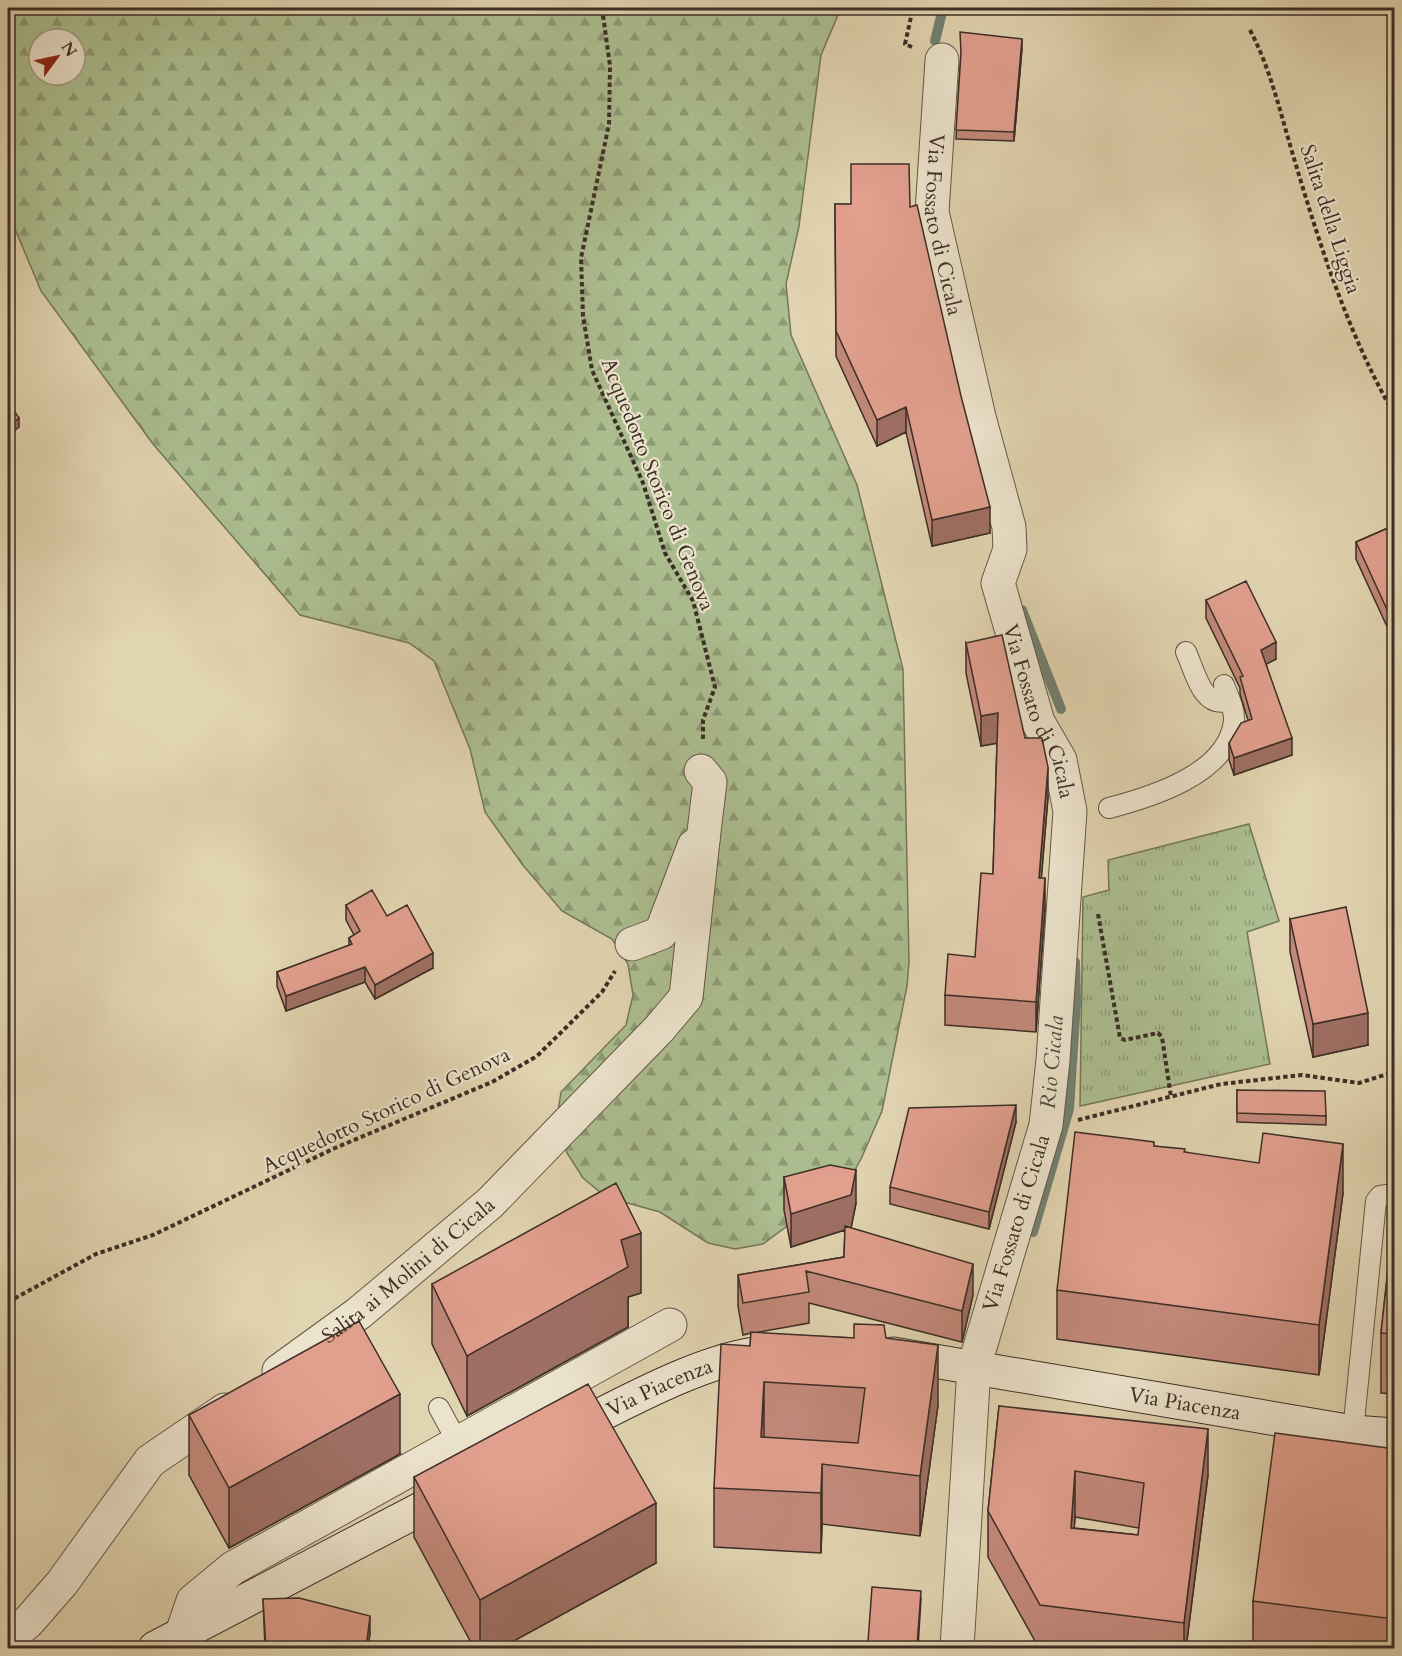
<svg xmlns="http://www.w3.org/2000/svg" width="1402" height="1656" font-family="Cardo,serif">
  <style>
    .forest { fill: url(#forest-firs); stroke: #74765b; stroke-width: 1.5; fill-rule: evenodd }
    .park { fill: url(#park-tufts); stroke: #74765b; stroke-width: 1.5 }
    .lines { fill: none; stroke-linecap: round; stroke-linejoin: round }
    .stream { stroke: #718172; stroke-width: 10 }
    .service-casing { stroke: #655848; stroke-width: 22 }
    .minor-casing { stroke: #655848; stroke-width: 35 }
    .secondary-casing { stroke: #3c2e26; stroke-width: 35 }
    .path { stroke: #3c2e26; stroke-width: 4; stroke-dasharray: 4.5 3; stroke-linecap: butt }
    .service { stroke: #ece3cc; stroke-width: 20 }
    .minor { stroke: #ece3cc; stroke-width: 33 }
    .secondary { stroke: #ece3cc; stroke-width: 33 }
    .wall { fill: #c2897a; stroke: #3c2e26; stroke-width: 1.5; fill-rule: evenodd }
    .shaded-wall { fill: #9e6f63; stroke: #3c2e26; stroke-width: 1.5 }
    .building { fill: #e19f8e; stroke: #3c2e26; stroke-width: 1.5; fill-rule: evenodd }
    .labels { text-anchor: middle; stroke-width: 4.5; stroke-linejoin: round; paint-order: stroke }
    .street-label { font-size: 21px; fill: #3c2e26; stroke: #ece3cc }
    .water-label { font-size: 22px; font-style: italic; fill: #4e4a3f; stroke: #ece3cc }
  </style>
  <defs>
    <pattern id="forest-firs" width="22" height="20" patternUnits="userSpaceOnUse" patternTransform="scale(1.5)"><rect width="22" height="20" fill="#acbe90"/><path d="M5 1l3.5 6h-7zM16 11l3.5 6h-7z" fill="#8d9b75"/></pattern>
    <pattern id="park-tufts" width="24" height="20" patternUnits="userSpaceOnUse" patternTransform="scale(1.5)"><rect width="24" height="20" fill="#acbe90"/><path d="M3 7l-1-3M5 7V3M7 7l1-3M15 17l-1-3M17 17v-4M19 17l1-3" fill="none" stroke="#8d9b75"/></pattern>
  </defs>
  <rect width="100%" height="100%" fill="#e1d4b0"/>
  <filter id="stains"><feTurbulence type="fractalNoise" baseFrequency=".00333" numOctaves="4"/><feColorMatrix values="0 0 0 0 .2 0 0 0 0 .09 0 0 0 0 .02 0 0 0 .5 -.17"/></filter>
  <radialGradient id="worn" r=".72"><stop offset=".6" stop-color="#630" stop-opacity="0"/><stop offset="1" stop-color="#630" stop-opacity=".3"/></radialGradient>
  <!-- forest -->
  <path class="forest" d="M8 8H841L821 55 799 226 786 284 791 335 857 485 903 669 909 962 907 986 882 1111 861 1159 849 1180 763 1244 735 1249 708 1243 660 1212 606 1197 583 1178 567 1153 556 1124 561 1092 626 1025 633 995 628 964 612 939 562 911 522 864 485 812 470 749 434 661 409 643 300 615 153 444 41 291 8 212ZM39 39H75V75H39Z"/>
  <!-- park -->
  <path class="park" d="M1249 824 1279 921 1247 932 1270 1064 1080 1106 1083 897 1109 890 1108 860Z"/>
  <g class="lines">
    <!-- stream -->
    <path class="stream" d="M935 41 943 8
      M1022 610 1061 709
      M1033 1232 1069 1109 1076 1002 1075 962"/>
    <defs>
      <path id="service" d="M1186 652C1195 671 1202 710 1229 700
        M1109 808C1151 797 1228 774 1234 721 1235 709 1228 696 1224 685
        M439 1408 458 1443
        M1353 1432 1376 1201 1380 1196 1394 1194"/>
      <g id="minor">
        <path id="s1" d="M942 60 932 212 979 417 1009 527 1010 549 998 583 1038 722 1060 760 1070 811 1053 1060 1046 1125 974 1367 957 1648"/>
        <path d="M701 771 710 782 703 840"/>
        <path id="s2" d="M279 1371 359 1313 490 1203 659 1029 686 997 703 840 694 846 661 933 632 944"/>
        <path d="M181 1636 193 1601 233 1568 670 1325"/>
        <path d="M8 1638 28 1622 62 1583 150 1461 225 1410"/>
      </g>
      <g id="secondary">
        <path id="s3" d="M893 1354 1353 1432 1394 1435"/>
        <path id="s4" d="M565 1433C621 1405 704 1358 764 1353"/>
        <path d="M155 1648 453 1492"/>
      </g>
    </defs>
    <!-- service casing -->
    <use href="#service" class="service-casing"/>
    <!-- minor casing -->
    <use href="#minor" class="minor-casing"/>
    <!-- secondary casing -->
    <use href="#secondary" class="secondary-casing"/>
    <!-- path -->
    <path class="path" d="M602 8 610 66 609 124 581 258 583 316 592 370 643 483 665 553 693 601 715 687 703 720V740
      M1250 30C1271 70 1280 112 1293 155 1319 243 1348 334 1394 414
      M912 47 905 44 913 8
      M1098 914 1120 1038 1125 1040 1158 1033 1162 1037 1171 1097
      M1078 1120 1221 1084 1302 1075 1359 1083 1394 1072
      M8 1302 96 1254 153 1235 335 1148 492 1082 537 1056 602 992 615 971"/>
    <!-- service -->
    <use href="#service" class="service"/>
    <!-- minor -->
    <use href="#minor" class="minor"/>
    <!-- secondary -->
    <use href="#secondary" class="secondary"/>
  </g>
  <!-- wall -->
  <path class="wall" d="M1022 48 1014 141 956 139 961 55Z
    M835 204 910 207 990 533 932 546 906 432 877 446 836 356Z
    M1395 525V644L1356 559V542Z
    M1206 600 1276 659 1266 664 1292 755 1234 775 1229 760V743L1248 720 1240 694V688L1206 618Z
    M966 643 1025 738 1048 797 1041 878 1045 908 1036 1032 945 1025V995L975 957 993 874 997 743 981 746 966 673Z
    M346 905 387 916 433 968 375 999 365 982 286 1011 277 986V972L349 946V938L354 935 346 920Z
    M1290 919 1368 1045 1313 1057 1290 952Z
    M1237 1090 1326 1116V1125L1237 1122Z
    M1016 1122 989 1229 890 1204V1187Z
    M1154 1146 1185 1152 1343 1193 1319 1375 1057 1339V1290Z
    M784 1177 856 1203 851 1228 973 1295 962 1342 809 1303V1323L754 1333 854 1338H886L938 1405 920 1536 822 1524 821 1553 714 1547V1488L750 1346 751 1333 743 1335 738 1306V1275L844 1257 845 1230 791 1247 784 1210Z
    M1395 1205V1394L1381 1393V1333Z
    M432 1284 641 1293 628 1297V1327L467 1416 432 1344Z
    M999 1406 1208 1475 1186 1648H1039L988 1557V1511ZM1075 1517 1139 1528 1138 1535 1074 1528Z
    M189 1415 400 1454 229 1548 189 1475Z
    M1395 1449V1648H1269L1253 1646V1601Z
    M414 1477 656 1563 501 1648H474L414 1537Z
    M263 1599 370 1633 368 1648H265Z
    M921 1599 918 1648H868V1642Z"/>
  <!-- shaded-wall -->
  <path class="shaded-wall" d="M1022 39V48L1014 141V132Z
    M906 407V432L877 446V420Z
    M19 418V427L8 435V426Z
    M990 507V533L932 546V520Z
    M1276 642V659L1261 667V650Z
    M998 713V743L981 746V716Z
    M1292 738V755L1234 775V758Z
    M1048 767V797L1039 908V878Z
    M1045 878V908L1036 1032V1002Z
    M433 953V968L375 999V985Z
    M365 967V982L286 1011V996Z
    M1368 1013V1045L1313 1057V1024Z
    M1016 1105V1122L989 1229V1212Z
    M1343 1144V1193L1319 1375V1325Z
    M856 1170V1203L851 1228 791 1247V1214Z
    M641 1233V1293L628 1297V1327L467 1416V1356L621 1240Z
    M973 1264V1295L962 1342V1311Z
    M938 1345V1405L920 1536V1476Z
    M764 1382V1442L761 1437Z
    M400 1394V1454L229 1548V1488Z
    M1208 1429V1475L1186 1648H1184V1623Z
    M822 1464V1524L821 1553V1493Z
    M1075 1471V1517L1071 1574V1528Z
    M656 1503V1563L501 1648H480V1600Z
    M1395 1610V1648H1393V1619Z
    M370 1616V1633L368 1648H366Z"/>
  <!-- building -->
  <path class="building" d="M960 32 1022 39 1014 132 956 130 961 53Z
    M851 164H909L910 207 917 205 961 396 990 507 932 520 906 407 877 420 836 331 835 204H851Z
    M8 402 19 418 8 426Z
    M1395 525V627L1356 542Z
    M1246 581 1276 642 1261 650 1292 738 1234 758 1229 743 1241 723 1252 719 1240 677 1243 676 1206 600Z
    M1002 635 1025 738H1042L1048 767 1039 878H1045L1036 1002 945 995 948 954 975 957 981 873 993 874 998 713 981 716 966 643Z
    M372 890 387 916 407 905 433 953 375 985 365 967 286 996 277 972 352 944 349 938 360 931 346 905Z
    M1346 907 1368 1013 1313 1024 1290 919Z
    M1237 1090 1325 1091 1326 1116 1237 1113Z
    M1016 1105 989 1212 890 1187 909 1108Z
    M1075 1132 1154 1142V1146L1185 1149 1184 1152 1259 1163 1263 1133 1343 1144 1319 1325 1057 1290Z
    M830 1165 856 1170 851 1195 791 1214 784 1177Z
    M616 1183 641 1233 621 1240 628 1267 467 1356 432 1284Z
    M1395 1205V1334L1381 1333Z
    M845 1226 973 1264 962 1311 806 1271 809 1292 743 1303 738 1275 844 1257Z
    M359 1321 400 1394 229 1488 189 1415Z
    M854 1324 884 1325 886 1338 938 1345 920 1476 822 1464 821 1493 714 1488 721 1344 750 1346 751 1332 854 1338ZM764 1382 865 1388 858 1443 761 1437Z
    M588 1384 656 1503 480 1600 414 1477Z
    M999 1406 1208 1429 1184 1623 1040 1605 988 1511ZM1075 1471 1144 1483 1138 1535 1071 1528Z
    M1275 1433 1395 1449V1610L1393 1619 1253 1601Z
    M872 1587 921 1591 917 1646 868 1642Z
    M299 1598 370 1616 366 1648H266L263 1599Z"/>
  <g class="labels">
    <!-- street labels -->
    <g class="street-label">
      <text transform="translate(1331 219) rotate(72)" y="7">Salita della Liggia</text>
      <text dy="7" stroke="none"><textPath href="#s1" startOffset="166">Via Fossato di Cicala</textPath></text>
      <text transform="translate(658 484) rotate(68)" y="7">Acquedotto Storico di Genova</text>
      <text dy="7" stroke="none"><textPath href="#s1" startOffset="670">Via Fossato di Cicala</textPath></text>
      <text transform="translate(386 1110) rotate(-25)" y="7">Acquedotto Storico di Genova</text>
      <text transform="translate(1016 1223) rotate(-73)" y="7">Via Fossato di Cicala</text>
      <text dy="7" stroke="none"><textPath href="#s2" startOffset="164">Salita ai Molini di Cicala</textPath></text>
      <text dy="7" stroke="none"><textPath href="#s4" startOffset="105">Via Piacenza</textPath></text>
      <text dy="7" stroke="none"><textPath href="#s3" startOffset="296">Via Piacenza</textPath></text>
    </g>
    <!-- water labels -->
    <g class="water-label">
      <text transform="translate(1051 1062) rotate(-85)" y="8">Rio Cicala</text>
    </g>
  </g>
  <!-- margin -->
  <rect width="1402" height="1656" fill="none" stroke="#e1d4b0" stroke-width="30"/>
  <rect x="9" y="9" width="1384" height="1638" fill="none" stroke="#3c2e26" stroke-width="3"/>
  <rect x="15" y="15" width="1372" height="1626" fill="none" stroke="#3c2e26" stroke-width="1.5"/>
  <!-- north arrow -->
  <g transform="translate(57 57) rotate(57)"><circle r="28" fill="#ece3cc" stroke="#a69b8a" stroke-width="1.5"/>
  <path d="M0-4.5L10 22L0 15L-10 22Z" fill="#8f2418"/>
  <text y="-9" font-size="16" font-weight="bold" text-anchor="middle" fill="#3c2e26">N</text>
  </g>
  <rect width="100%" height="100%" filter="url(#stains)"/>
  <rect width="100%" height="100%" fill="url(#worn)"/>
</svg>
